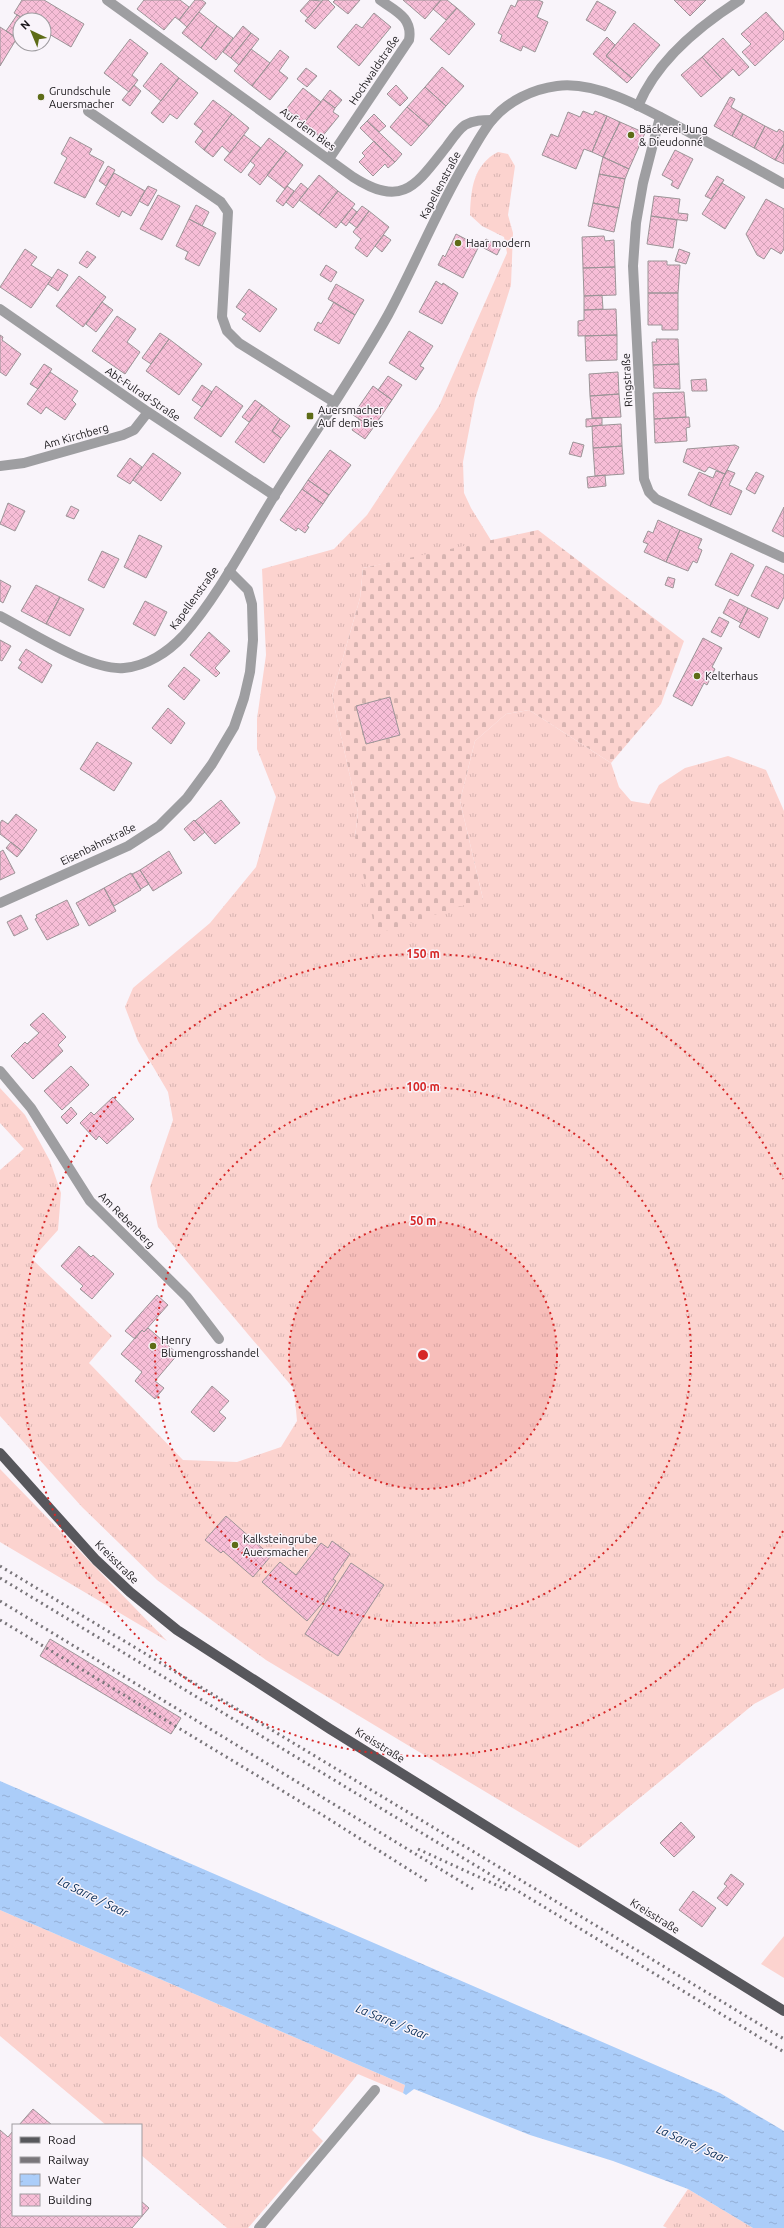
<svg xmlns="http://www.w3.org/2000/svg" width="784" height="2228" font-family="Ubuntu,sans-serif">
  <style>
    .grass { fill: url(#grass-tufts) }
    .cemetery { fill: url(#cemetery-stones) }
    .park { fill: #fcd3cf }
    .water { fill: url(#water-ripples) }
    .building { fill: url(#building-cross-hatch); stroke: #9c9497 }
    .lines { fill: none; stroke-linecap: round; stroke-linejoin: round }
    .minor { stroke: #9e9ea1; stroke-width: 10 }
    .tertiary { stroke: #9e9ea1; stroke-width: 10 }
    .primary { stroke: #57575c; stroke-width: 10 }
    .rail { stroke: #79757a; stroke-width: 3; stroke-dasharray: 2 4; stroke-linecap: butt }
    .ring { fill: none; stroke: #d62828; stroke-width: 2; stroke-dasharray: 2 4 }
    .poi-dot { fill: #5e6c17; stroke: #f9f4fa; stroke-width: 1.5 }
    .labels { text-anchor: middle; stroke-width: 3; stroke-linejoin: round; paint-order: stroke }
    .street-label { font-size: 11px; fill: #19171a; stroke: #f9f4fa }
    .poi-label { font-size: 11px; fill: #19171a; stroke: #f9f4fa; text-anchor: start }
    .water-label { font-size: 12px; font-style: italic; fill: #032955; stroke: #f9f4fa }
    .centre { fill: #d62828; stroke: #f9f4fa; stroke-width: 2 }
    .ring-label { font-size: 12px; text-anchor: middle; font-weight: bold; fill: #d62828; stroke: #f9f4fa; stroke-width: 3; stroke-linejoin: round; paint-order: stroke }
  </style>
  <defs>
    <pattern id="grass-tufts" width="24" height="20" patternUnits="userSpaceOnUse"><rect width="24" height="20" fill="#fcd3cf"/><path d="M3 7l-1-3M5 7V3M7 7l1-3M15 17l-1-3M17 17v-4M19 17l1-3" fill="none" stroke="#d7b4b1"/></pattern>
    <pattern id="cemetery-stones" width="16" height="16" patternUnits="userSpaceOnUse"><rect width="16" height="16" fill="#fcd3cf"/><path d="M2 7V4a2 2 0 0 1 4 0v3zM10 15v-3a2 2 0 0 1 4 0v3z" fill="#d7b4b1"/></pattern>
    <pattern id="water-ripples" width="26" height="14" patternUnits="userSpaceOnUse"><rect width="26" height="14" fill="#abcdf9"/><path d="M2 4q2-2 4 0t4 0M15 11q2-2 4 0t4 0" fill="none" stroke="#93afd5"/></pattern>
    <pattern id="building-cross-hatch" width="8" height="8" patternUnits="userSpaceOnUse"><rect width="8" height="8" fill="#f7bed7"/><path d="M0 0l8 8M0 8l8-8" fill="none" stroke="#d3a3b8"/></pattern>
  </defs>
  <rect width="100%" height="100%" fill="#f9f4fa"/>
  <!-- grass -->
  <path class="grass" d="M498 152 508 154 515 166 508 215 513 233 511 285 475 399 463 462 464 493 471 508 492 542 363 568 360 598 332 696 358 812 355 837 483 899 460 801 475 741 506 714 529 710 611 763 619 787 631 801 649 804 659 785 685 768 728 756 766 770 784 811V1688L754 1704 579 1848 266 1660 157 1580 82 1507 0 1416V1170L24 1149 0 1123V1088L25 1115 50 1161 61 1193 58 1230 32 1259 112 1336 89 1363 183 1460 237 1462 281 1447 297 1421 294 1389 158 1227 150 1187 173 1120 168 1092 138 1041 125 1007 133 988 210 923 256 867 276 797 257 749V719L266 655 262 569 334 549 367 515 439 406 507 253 504 237 482 226 470 215C471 189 473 165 498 152Z
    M0 1469 167 1641 0 1542Z
    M0 1910 405 2085 403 2093 358 2074 312 2130 323 2141 248 2228H227L141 2155V2125H106L0 2036Z
    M688 2189 753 2228H667L663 2226Z"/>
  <!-- cemetery -->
  <path class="cemetery" d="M538 530 684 641 661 704 611 763 529 710 506 714 475 741 460 801 483 899 376 934 355 837 358 812 332 696 360 598 363 568Z"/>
  <!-- park -->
  <path class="park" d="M784 1936V1978L761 1964Z"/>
  <!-- water -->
  <path class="water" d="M0 1781 720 2093 784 2131V2228H753L688 2189 613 2161 530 2135 414 2089 406 2095 403 2093 405 2085 0 1910Z"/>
  <!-- building -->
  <path class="building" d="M22 0H44L84 24 71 47 44 31V20H26L14 13Z
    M144 0H180L189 7 179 20 175 17 164 30 137 9Z
    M195 0H202L206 3 187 27 179 20Z
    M310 0 322 1 308 18 300 11Z
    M323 0H328L335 7 315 29 305 21Z
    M335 0H360L348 14 333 2Z
    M403 0H441L425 19Z
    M441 0H447L457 8 446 20 433 9Z
    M518 0H538L543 2 537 17 548 22 535 52 523 46 521 51 500 41 502 35 498 33 511 5 515 7Z
    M674 0H706L690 16Z
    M597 1 616 12 605 31 586 20Z
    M457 8 475 24 449 55 430 39Z
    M199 12 217 26 201 48 182 33Z
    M766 12 784 32V39L755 66 742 52 751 44 741 34Z
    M374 13 391 27 359 66 337 47 356 24 362 28Z
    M17 15 26 20H20V40L6 31Z
    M634 23 660 45 632 78 606 56Z
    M217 26 233 38 216 60 201 48Z
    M243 26 251 33 231 58 223 52Z
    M0 27 17 38 0 66Z
    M251 33 259 39 239 65 231 58Z
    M607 37 615 45 606 56 632 78 627 83 593 54Z
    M723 38 749 67 739 76 733 69 722 79 702 57Z
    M130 39 148 53 132 75 138 80 129 92 104 73Z
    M251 49 270 63 252 86 234 71Z
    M280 50 289 57 279 71 288 78 270 100 252 86Z
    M702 57 722 79 701 97 681 75Z
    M161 63 179 78 161 101 143 86Z
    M442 67 464 86 446 106 425 87Z
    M306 68 317 76 307 87 297 79Z
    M179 78 198 93 177 119 170 114 163 123 151 113Z
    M134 85 141 91 130 106 122 100Z
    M396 85 408 98 400 106 387 94Z
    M425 87 446 106 429 126 407 107Z
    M303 88 321 102 304 123 286 109Z
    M330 90 342 100 335 108 323 99Z
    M730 97 735 99 731 107 743 114 732 136 714 126Z
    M323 99 335 108 333 112 339 116 321 138 304 123Z
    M213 100 232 114 204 150 195 142 203 131 194 124Z
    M407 107 429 126 411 146 390 127Z
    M583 111 593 115 595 111 607 116 592 152 584 149 576 169 542 155 551 134 558 137 568 112 580 117Z
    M232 114 249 128 230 153 222 146 213 157 204 150Z
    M374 114 386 126 379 132 367 121Z
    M743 114 765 126 754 148 732 136Z
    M607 116 620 122 603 157 592 152Z
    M367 121 402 154 395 162 360 128Z
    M620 122 645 133 629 169 603 157Z
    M765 126 777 132 779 129 784 132V144L775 160 754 148Z
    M244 135 261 148 241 173 224 160Z
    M70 137 92 149 89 154 104 162 85 198 54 183 67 158 61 154Z
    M269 138 286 151 260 185 248 175 255 165 250 161Z
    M374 141 395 162 388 168 385 164 373 176 359 162 365 156 362 153Z
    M784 144V164L775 160Z
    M675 150 693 159 678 189 671 185 673 181 662 175Z
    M286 151 303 165 285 189 267 175Z
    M603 157 629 169 625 179 599 174Z
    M108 166 115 170 106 186 99 181Z
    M114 173 145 191 131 216 122 211 119 217 96 204Z
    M599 174 625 179 619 208 593 203Z
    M319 175 338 191 319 215 299 200Z
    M717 176 724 180 711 199 705 196Z
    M301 183 308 189 293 208 286 202Z
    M722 183 745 197 725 229 702 214Z
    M148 186 157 190 148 206 139 201Z
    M287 186 294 191 283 206 276 201Z
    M338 191 355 204 336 228 319 215Z
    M158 195 180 206 162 240 140 229Z
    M654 196 680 199 678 213 688 214 687 221 651 216Z
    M766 199 784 209V249L781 254 771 248 764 259 757 255 746 234Z
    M593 203 619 208 614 232 588 226Z
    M196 205 209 212 202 226 189 219Z
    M362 206 369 211 357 228 349 222Z
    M352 208 357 212 346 226 341 222Z
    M369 211 389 227 367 257 355 248 361 239 353 232Z
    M651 216 677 220 673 248 647 244Z
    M189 219 216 233 199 266 185 259 188 252 176 246Z
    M456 234 479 246 463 278 438 265 443 255 445 257Z
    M384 235 391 240 382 252 375 246Z
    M604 236 605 241 614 240 615 267 583 268 582 237Z
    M486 239 501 247 497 255 482 247Z
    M25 249 37 257 31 265 52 278 31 308 0 287Z
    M679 249 690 253 686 264 675 261Z
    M87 251 96 257 87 268 79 263Z
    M648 261H667V265H680L678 293H648Z
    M326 265 337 272 331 282 320 275Z
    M615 267 616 295 584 296 583 268Z
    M58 269 68 275 58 291 48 284Z
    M79 276 106 297 83 327 56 306Z
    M436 281 442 285 443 283 458 293 442 324 419 312Z
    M336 284 364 300 355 315 328 299Z
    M249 289 277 309 260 332 242 319 246 314 236 307Z
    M648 293H678V330H662V325H648Z
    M602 295 603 309 584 310V296Z
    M102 302 113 310 96 332 86 324Z
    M334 302 355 315 339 344 314 330 318 322 321 324Z
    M616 309 617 335 578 336V321L584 320V310Z
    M117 316 136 329 127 342 140 352 125 374 92 351Z
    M409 331 433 346 420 366 424 368 416 380 389 363Z
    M160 333 169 339 151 364 142 358Z
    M0 335 3 337 2 340 21 354 6 376 0 372Z
    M617 335V360L586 361 585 336Z
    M169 339 202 364 179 395 146 371Z
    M656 339H678L679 364 653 365 652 342H657Z
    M44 364 52 369 38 389 30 384Z
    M679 364 680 389 654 388 653 365Z
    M50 372 78 391 72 400 76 404 65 420 46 407 41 414 27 404Z
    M618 372 619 394 590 396 589 374Z
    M388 376 402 385 392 400 378 390Z
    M706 379 707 391H692L691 380Z
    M202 385 212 392 202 407 192 400Z
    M216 386 243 406 221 437 194 418Z
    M373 386 392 400 373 428 353 415Z
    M684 392 686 417 654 419 653 393Z
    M619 394 621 417 592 418 590 396Z
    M255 400 262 405 249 422 242 417Z
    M262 405 280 419 272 431 281 438 264 463 235 442Z
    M689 417 690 427 686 428 687 441 655 443 654 419Z
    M602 418V425L586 427V419Z
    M280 419 290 426 281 438 272 431Z
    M359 419 373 428 365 439 352 430Z
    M621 424 622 446 593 448 592 426Z
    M573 442 584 445 581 457 569 454Z
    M735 445 739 447 725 474 709 467 705 472 683 462 687 449Z
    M622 446 624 474 595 476 593 448Z
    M330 450 351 465 329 495 308 480Z
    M153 453 181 473 161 501 133 480Z
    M130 458 142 467 130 484 117 476Z
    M727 470 735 473 729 485 742 491 731 515 710 506Z
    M716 471 725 474 710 506 688 495 699 472 713 478Z
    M756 472 764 476 755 494 746 489Z
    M605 475 606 486 588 488 587 477Z
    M308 480 329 495 323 504 302 489Z
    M302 489 323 504 307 526 309 527 305 533 298 528 296 531 280 520Z
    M8 503 25 511 15 531 0 524Z
    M71 506 79 510 74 519 66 516Z
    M784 507V537L772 531Z
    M658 520 680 530 666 562 644 552 648 544 643 542 648 531 653 533Z
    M680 530 702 539 698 548 702 550 697 563 693 561 688 571 666 562Z
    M139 535 162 546 146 578 124 567Z
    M102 551 119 559 104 588 88 580Z
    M731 553 754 565 738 596 715 585Z
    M766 566 784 575V597L778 609 751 596Z
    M668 577 675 579 673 588 665 585Z
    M0 580 11 586 3 603 0 601Z
    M36 585 60 597 46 624 21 611Z
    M60 597 84 609 70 636 46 624Z
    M730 599 748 608 741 623 723 613Z
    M145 601 167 612 155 636 133 624Z
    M748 608 768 618 759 638 739 627Z
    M719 617 729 622 721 637 711 632Z
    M209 632 230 651 215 668 220 673 216 677 190 655Z
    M703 638 722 648 712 667 715 669 707 685 704 683 692 706 673 696Z
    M0 640 11 646 2 661 0 660Z
    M26 649 52 665 42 683 18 668 22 662 19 660Z
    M184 667 200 680 184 700 168 686Z
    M390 697 400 735 366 744 356 706Z
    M168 708 185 723 171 744 152 728Z
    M97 742 132 763 114 791 80 769Z
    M221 800 240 823 215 844 195 821Z
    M16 814 37 830 22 851 0 834V823L2 820 8 824Z
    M194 820 205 832 194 841 184 829Z
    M11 842 22 851 17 857 6 848Z
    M3 850 15 873 0 880V852Z
    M169 851 182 873 153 891 140 870Z
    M140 870 149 884 141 889 132 874Z
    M131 873 141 890 114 906 104 888Z
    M104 888 116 911 89 926 76 903Z
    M67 900 79 925 47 940 35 919 37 918 36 915Z
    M21 915 28 929 14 936 7 922Z
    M43 1013 66 1037 58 1045 63 1051 33 1079 11 1056 25 1042 27 1044 39 1033 30 1025Z
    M71 1066 89 1085 62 1110 44 1091Z
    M113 1097 134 1119 107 1144 99 1136 96 1140 80 1123 91 1112 94 1115Z
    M71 1107 77 1114 67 1124 61 1117Z
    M79 1246 91 1257 93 1255 114 1274 92 1299 80 1289 83 1286 61 1266Z
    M157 1295 168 1305 144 1332 142 1330 135 1339 125 1331Z
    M148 1328 178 1354 155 1381 164 1388 155 1399 135 1381 142 1372 121 1354 142 1330 144 1332Z
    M212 1386 229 1401 219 1412 226 1418 214 1432 191 1412Z
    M226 1516 271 1556 253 1577 223 1551 221 1553 205 1540Z
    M332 1541 350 1554 333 1579 336 1581 324 1599 325 1600 307 1621 262 1582 280 1562 296 1575 321 1543 328 1548Z
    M351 1563 384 1585 338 1656 305 1634Z
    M50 1639 181 1718 171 1734 40 1656Z
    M681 1822 695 1837 674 1857 660 1843Z
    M731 1874 744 1884 727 1906 717 1898 727 1886 724 1884Z
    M693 1891 716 1908 702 1927 679 1910Z
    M33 2109 52 2125H19Z
    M0 2130 8 2137 13 2131V2215H141V2201L149 2208 132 2228H0Z"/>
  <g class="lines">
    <!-- minor -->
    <path class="minor" d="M107 0 353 177C403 209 416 185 447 146 452 139 458 130 465 125 474 120 483 120 492 120
      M638 106C657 60 699 26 740 0
      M88 111 221 202 228 212 222 317 227 331 239 343 334 402
      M660 117 643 183 636 223 633 266 644 479 649 492 656 499 784 558
      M329 159 409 40C413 18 396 11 380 0
      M0 309 148 412 275 496
      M0 466 24 463 123 435 134 430 148 412
      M0 903 128 846 159 826 187 798 212 764 234 727 244 698 250 672 253 640 252 604 248 590 229 571
      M0 1071 31 1108 90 1201 187 1297 219 1339
      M259 2228 375 2090"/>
    <!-- tertiary -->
    <path class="tertiary" d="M0 616C31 632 90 671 124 668 147 666 168 652 183 636 217 598 246 542 273 498 311 437 353 378 388 315 415 265 436 212 465 163 474 148 482 132 492 120 508 101 533 89 557 86 601 80 656 115 694 135 724 151 754 167 784 184"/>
    <!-- primary -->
    <path class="primary" d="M0 1453 96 1560 130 1592 177 1630 330 1729 784 2011"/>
    <!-- rail -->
    <path class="rail" d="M0 1566 784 2039
      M0 1578 784 2052
      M0 1601 473 1889
      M0 1620 324 1816 427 1881
      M418 1849 507 1890"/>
  </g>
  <!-- distance rings -->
  <circle cx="423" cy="1355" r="134" fill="#d62828" fill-opacity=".12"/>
  <g class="ring">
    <circle cx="423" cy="1355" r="134"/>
    <circle cx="423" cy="1355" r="268"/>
    <path d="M783 1531A401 401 0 1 1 783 1179"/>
  </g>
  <!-- markers -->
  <g class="poi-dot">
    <circle cx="41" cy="97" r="4"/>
    <circle cx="631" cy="135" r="4"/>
    <circle cx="458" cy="243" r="4"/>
    <rect x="306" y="412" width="8" height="8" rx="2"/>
    <circle cx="697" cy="676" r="4"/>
    <circle cx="153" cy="1346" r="4"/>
    <circle cx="235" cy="1545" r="4"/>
  </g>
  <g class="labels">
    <!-- street labels -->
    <g class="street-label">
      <text transform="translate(374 70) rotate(-56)" y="4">Hochwaldstraße</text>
      <text transform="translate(308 129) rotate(36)" y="4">Auf dem Bies</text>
      <text transform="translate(440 185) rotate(-62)" y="4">Kapellenstraße</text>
      <text transform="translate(627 380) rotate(-93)" y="4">Ringstraße</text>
      <text transform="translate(143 394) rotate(34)" y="4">Abt-Fulrad-Straße</text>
      <text transform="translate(76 436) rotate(-16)" y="4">Am Kirchberg</text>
      <text transform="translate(194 598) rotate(-54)" y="4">Kapellenstraße</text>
      <text transform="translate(98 844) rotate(-26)" y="4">Eisenbahnstraße</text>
      <text transform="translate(127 1220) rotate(45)" y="4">Am Rebenberg</text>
      <text transform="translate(117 1562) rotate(45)" y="4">Kreisstraße</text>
      <text transform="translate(380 1745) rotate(32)" y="4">Kreisstraße</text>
      <text transform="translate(655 1916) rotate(32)" y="4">Kreisstraße</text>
    </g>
    <!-- poi labels -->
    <g class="poi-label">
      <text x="49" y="95">Grundschule<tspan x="49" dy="13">Auersmacher</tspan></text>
      <text x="639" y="133">Bäckerei Jung<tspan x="639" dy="13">&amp; Dieudonné</tspan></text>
      <text x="466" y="247">Haar modern</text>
      <text x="318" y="414">Auersmacher<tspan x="318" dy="13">Auf dem Bies</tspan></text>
      <text x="705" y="680">Kelterhaus</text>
      <text x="161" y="1344">Henry<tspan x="161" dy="13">Blumengrosshandel</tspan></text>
      <text x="243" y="1543">Kalksteingrube<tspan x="243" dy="13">Auersmacher</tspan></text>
    </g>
    <!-- water labels -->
    <g class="water-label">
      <text transform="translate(93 1897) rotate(26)" y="4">La Sarre / Saar</text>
      <text transform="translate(392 2022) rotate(22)" y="4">La Sarre / Saar</text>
      <text transform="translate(692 2144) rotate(24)" y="4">La Sarre / Saar</text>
    </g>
  </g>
  <circle cx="423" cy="1355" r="6" class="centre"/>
  <g class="ring-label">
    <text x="423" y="958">150 m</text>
    <text x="423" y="1091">100 m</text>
    <text x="423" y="1225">50 m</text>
  </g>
  <!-- legend -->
  <rect x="12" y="2124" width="130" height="92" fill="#f9f4fa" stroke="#9f9ca0"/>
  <rect x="20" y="2137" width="20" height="6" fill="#57575c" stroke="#9f9ca0"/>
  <text x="48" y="2144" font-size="12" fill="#19171a">Road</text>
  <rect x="20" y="2157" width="20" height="6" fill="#79757a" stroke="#9f9ca0"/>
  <text x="48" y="2164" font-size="12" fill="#19171a">Railway</text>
  <rect x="20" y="2174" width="20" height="12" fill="url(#water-ripples)" stroke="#9f9ca0"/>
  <text x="48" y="2184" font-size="12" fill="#19171a">Water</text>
  <rect x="20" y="2194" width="20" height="12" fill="url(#building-cross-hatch)" stroke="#9f9ca0"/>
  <text x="48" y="2204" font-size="12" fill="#19171a">Building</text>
  <!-- north arrow -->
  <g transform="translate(32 32) rotate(316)"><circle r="19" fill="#f9f4fa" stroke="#9f9ca0"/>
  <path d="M0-3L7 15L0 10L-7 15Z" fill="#5e6c17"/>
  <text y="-6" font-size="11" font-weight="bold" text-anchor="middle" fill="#19171a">N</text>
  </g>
</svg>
